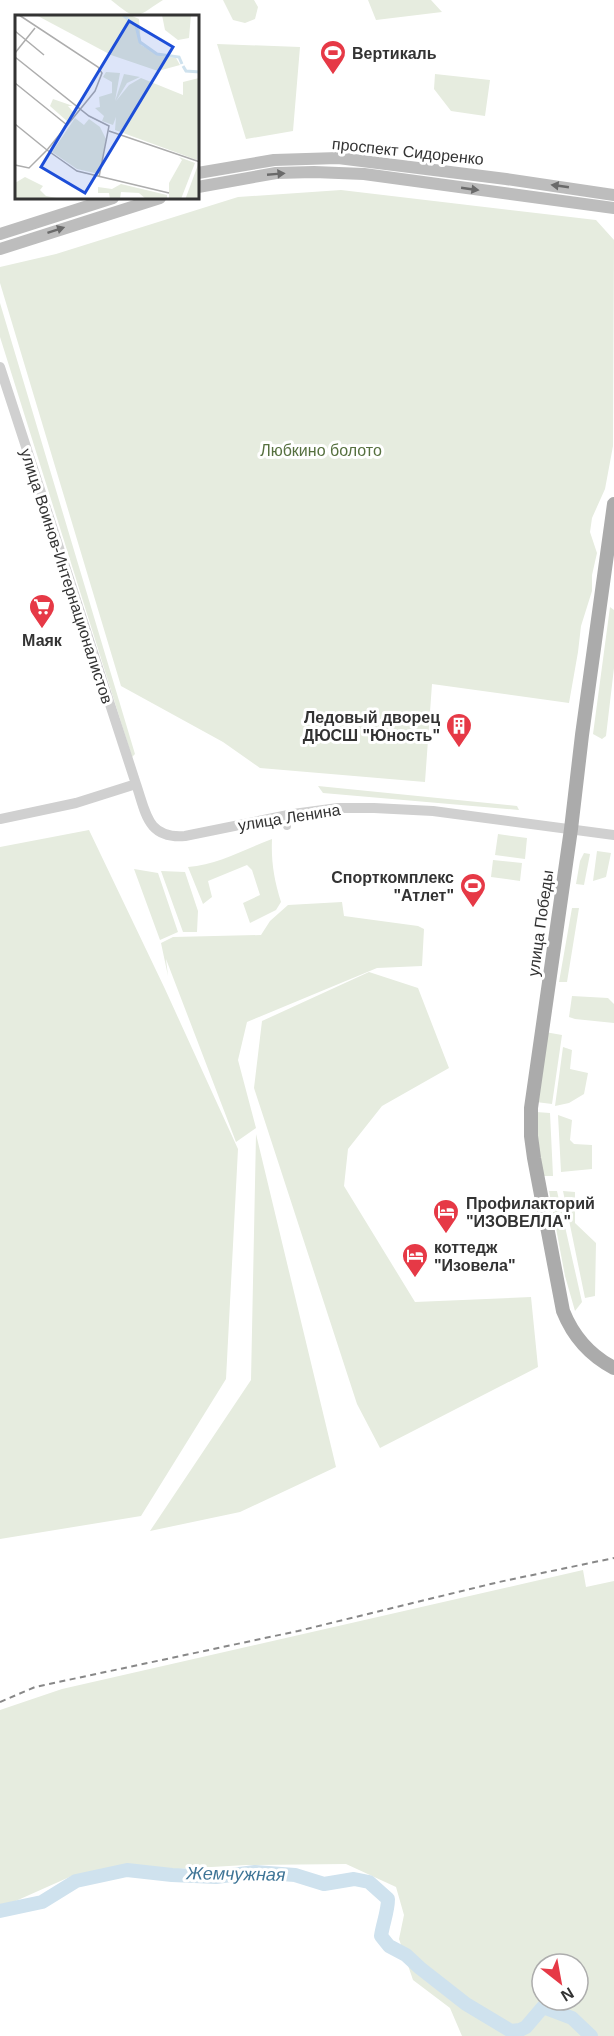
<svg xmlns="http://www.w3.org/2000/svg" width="614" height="2036" font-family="Arial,sans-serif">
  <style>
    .green { fill: #e6ecdf; fill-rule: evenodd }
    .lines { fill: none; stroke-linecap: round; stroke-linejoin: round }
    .river { stroke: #cfe2ee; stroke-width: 14 }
    .minor { stroke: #d0d0d0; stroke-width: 8 }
    .tertiary { stroke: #d0d0d0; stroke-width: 10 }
    .secondary { stroke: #bdbdbd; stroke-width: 12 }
    .primary { stroke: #ababab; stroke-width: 14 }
    .rail { stroke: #888; stroke-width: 2; stroke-dasharray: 6 4.5; stroke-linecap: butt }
    .oneway { fill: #6a6a6a }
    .labels { text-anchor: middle; stroke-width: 6; stroke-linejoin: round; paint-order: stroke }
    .poi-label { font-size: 16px; font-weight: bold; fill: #333; stroke: #fff; text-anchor: start }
    .street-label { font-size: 16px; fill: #333; stroke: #fff }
    .park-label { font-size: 16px; fill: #56703f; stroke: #fff }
    .water-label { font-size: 18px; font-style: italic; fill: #3f7597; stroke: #fff }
    .inset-river { fill: none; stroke: #cfe2ee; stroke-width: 3 }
    .inset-road { fill: none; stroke: #adadad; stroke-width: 1.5 }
    .view { fill: #1d4ed8; fill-opacity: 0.15; stroke: #1d4ed8; stroke-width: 3 }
    .inset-edge { fill: none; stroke: #333; stroke-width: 3 }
  </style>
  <rect width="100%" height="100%" fill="#fff"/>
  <!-- green -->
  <path class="green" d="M111 0H163C133 19 139 22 111 0Z
    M223 0H254L258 7 255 19 245 23 233 20Z
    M368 0H431L442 12 376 20Z
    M217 44 300 47 293 131 246 139Z
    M435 74 490 80 485 116 451 111 434 89Z
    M341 190 596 220 614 240 613 446 605 489 592 518 590 532 597 553 592 575V591L581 626 578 652 569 703 432 684 425 782 260 768 223 742 121 686 0 283V267L56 254 238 197Z
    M0 303 135 754 132 757 0 337Z
    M610 607 614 610V668L606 736 602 739 593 734Z
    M318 786 517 806 519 810 323 793Z
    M89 830 165 989 238 1149 226 1379 141 1516 0 1539V847Z
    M498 834 527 838 525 859 495 855Z
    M272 839C271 861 274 880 281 902L276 910 250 923 243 903 260 895 252 870 247 865 208 881 212 897 203 904 188 867C217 865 245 849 272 839Z
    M597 851 611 853 606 877 593 881Z
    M584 853 590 854 584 885 576 884 580 861Z
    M493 860 522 863 520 881 491 877Z
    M134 869 158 873 178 932 160 940Z
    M161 871 185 872 198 911 197 932H183Z
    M342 902 344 916 418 926 424 929 422 966 377 968 247 1022 238 1060 256 1128 236 1142 166 959 168 976 161 943 173 937 261 935 270 921 288 905Z
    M572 908H579L567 982H559Z
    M369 972 418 988 449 1068 382 1106 348 1149 344 1186 415 1302 531 1297 538 1367 380 1448 357 1404 254 1088 262 1021Z
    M572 996 608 998 614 1004V1023L575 1019 569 1017Z
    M545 1032 562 1035 552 1104 536 1102Z
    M563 1047 572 1050 570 1069 588 1073 584 1094 569 1103 555 1106Z
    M536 1112 550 1113 553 1176H541Z
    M558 1115 572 1120 570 1140 574 1144 592 1145V1169L561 1172Z
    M256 1134 336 1467 240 1512 150 1531 251 1380Z
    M549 1191H557L582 1302 575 1311 565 1276Z
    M563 1191 575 1192V1223L596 1243 595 1296 585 1298Z
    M583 1570 586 1587 614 1581V2036H462L450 2008 413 1980 399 1939 404 1915 396 1887 346 1864 246 1865 74 1875 0 1908V1710L62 1689ZM542 1964H578V2000H542Z"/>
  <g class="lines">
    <!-- river -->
    <path class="river" d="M0 1911 42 1902 76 1881 127 1870 172 1875 216 1877 255 1872 295 1875 324 1884 354 1879 369 1882 388 1899C388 1911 383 1923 381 1936L389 1946 406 1955 420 1968 466 2004 511 2031 520 2030 526 2027 543 2007 572 2018 591 2036"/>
    <!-- minor -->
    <path class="minor" d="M285 815 287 826"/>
    <!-- tertiary -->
    <path class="tertiary" d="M0 367 136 784C146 813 147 839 185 836L293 814 338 808H374L433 811 614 835
      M0 819 76 803 136 784"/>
    <!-- secondary -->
    <path class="secondary" d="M198 173 274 160 338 158 506 179 614 195
      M198 187 276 173 314 172 364 174 614 208
      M0 234 113 198
      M0 249 160 198"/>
    <!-- primary -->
    <path class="primary" d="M614 504 582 735 571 829 531 1108V1136L534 1158 563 1311C573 1336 589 1355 614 1368"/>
    <!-- rail -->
    <path class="rail" d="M0 1702 35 1687 298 1631 499 1582 614 1558"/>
  </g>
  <!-- one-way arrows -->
  <defs><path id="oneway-solid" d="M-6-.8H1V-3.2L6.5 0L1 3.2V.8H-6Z" transform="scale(1.5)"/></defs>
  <g class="oneway">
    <use href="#oneway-solid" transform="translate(276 174) rotate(-5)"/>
    <use href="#oneway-solid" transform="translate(560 186) rotate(-172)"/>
    <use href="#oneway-solid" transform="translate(470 189) rotate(8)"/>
    <use href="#oneway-solid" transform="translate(56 230) rotate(-18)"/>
  </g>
  <!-- icons -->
  <defs>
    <symbol id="stadium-pin" viewBox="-11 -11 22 30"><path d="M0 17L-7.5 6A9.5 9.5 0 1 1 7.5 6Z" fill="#e63946" stroke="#fff"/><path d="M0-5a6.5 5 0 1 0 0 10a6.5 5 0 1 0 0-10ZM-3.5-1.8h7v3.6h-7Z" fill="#fff"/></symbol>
    <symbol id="supermarket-pin" viewBox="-11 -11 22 30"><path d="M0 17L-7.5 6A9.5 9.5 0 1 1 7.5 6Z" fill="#e63946" stroke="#fff"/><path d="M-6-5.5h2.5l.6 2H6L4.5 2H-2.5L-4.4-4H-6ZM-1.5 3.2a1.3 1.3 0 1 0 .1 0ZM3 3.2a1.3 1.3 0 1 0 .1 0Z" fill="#fff"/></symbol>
    <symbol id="building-pin" viewBox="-11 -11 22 30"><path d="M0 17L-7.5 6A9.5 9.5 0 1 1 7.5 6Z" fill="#e63946" stroke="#fff"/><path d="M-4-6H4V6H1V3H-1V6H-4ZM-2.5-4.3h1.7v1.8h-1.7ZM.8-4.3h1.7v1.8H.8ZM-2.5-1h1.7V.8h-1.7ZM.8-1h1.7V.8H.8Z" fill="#fff"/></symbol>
    <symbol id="hotel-pin" viewBox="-11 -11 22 30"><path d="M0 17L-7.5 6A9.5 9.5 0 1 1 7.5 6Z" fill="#e63946" stroke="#fff"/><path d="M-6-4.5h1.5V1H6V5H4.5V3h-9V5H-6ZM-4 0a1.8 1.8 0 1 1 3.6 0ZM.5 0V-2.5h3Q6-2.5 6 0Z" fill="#fff"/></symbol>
  </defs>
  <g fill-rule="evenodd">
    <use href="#stadium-pin" x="318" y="38" width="30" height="40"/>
    <use href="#supermarket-pin" x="27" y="592" width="30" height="40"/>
    <use href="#building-pin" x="444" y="711" width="30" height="40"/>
    <use href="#stadium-pin" x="458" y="871" width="30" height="40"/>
    <use href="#hotel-pin" x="431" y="1197" width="30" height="40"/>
    <use href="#hotel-pin" x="400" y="1241" width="30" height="40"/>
  </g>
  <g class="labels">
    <!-- poi labels -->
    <g class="poi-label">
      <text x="352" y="59">Вертикаль</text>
      <text x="42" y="646" text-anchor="middle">Маяк</text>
      <text x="440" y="723" text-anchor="end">Ледовый дворец<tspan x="440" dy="18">ДЮСШ "Юность"</tspan></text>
      <text x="454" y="883" text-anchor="end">Спорткомплекс<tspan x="454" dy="18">"Атлет"</tspan></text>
      <text x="466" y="1209">Профилакторий<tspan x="466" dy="18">"ИЗОВЕЛЛА"</tspan></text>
      <text x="434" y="1253">коттедж<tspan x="434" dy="18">"Изовела"</tspan></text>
    </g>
    <!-- street labels -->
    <g class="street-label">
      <text transform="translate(408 151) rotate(6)" y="6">проспект Сидоренко</text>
      <text transform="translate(67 576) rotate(72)" y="6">улица Воинов-Интернационалистов</text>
      <text transform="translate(289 817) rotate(-9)" y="6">улица Ленина</text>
      <text transform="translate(540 923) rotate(-82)" y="6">улица Победы</text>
    </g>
    <!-- park labels -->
    <g class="park-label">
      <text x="321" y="456">Любкино болото</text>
    </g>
    <!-- water labels -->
    <g class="water-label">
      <text transform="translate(236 1874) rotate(1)" y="6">Жемчужная</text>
    </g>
  </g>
  <!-- overview -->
  <g transform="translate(15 15)">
    <rect width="184" height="184" fill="#fff"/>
    <path d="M21 0H115L124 4 126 30 146 41 161 43 165 50 143 56 96 40ZM147 0H176L174 23 163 25 150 15ZM91 57 105 58 100 86 109 59 125 62 112 68 101 86 114 70 126 63 168 80V67L184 63 182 145 100 115 101 102 98 110 87 106 89 101 80 93 85 92 84 82 97 78V67L88 62ZM38 84 58 91H53L59 98 53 107 35 91ZM60 103 69 110 74 104 85 112 91 124 84 159 62 154 37 137ZM164 142 180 148 166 184H154V168L167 145ZM184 147V184L170 185ZM10 162 28 171 25 175 31 181 47 184H0V168ZM106 169 152 180V184H131L124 178 106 177 105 184H95L94 178H83V172L97 174Z" fill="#e6ecdf"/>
    <path class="inset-river" d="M108 0 121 11 125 27 142 39 164 42 167 49M168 51 171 56 185 57"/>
    <path class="inset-road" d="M0 16 29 40M0 38 20 13M0 42 74 101 94 111 84 162M0 68 52 110M0 109 32 135M94 116 185 147M32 135 62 156 154 178M0 150 14 153 32 135 80 76 87 58 83 52 4 0"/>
    <path class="view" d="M114 6 158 32 70 178 26 152Z"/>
    <rect width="184" height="184" class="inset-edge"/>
  </g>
  <!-- north arrow -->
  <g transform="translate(560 1982) rotate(149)"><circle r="28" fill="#ffffff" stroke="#adadad" stroke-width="1.5"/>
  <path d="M0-4.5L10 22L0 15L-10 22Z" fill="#e63946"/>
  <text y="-9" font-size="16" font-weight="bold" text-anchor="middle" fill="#333333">N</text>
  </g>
</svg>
